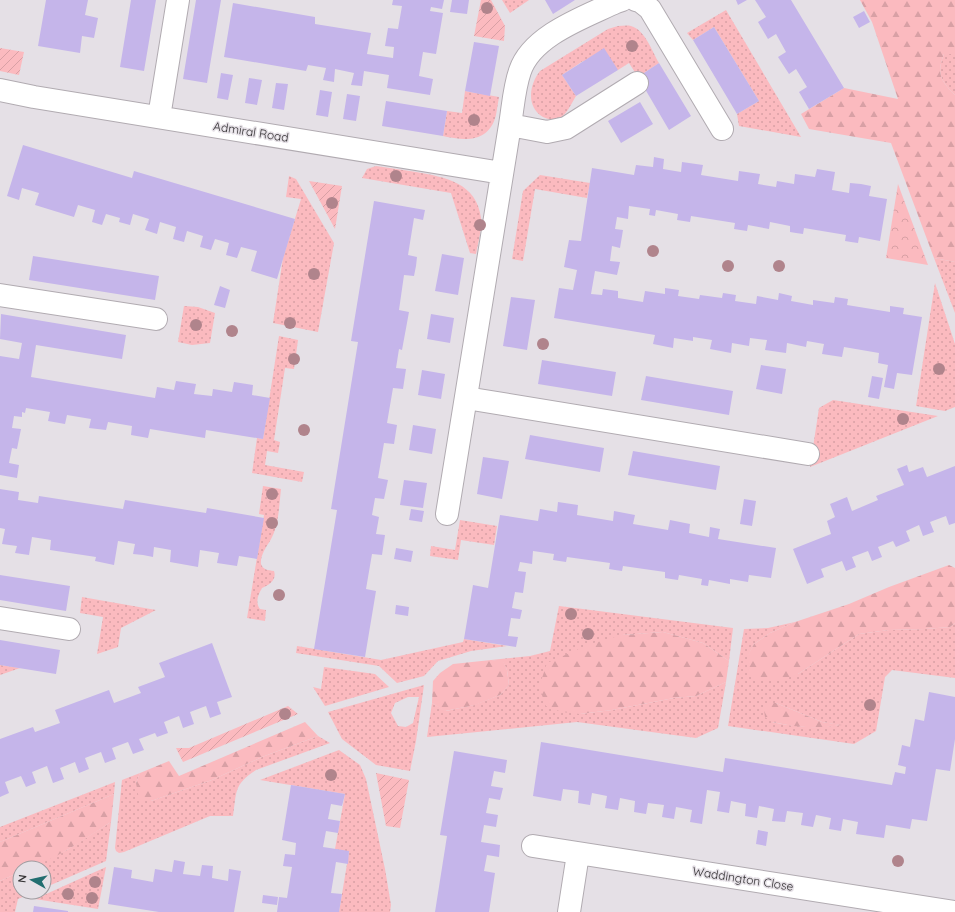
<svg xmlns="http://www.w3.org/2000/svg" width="955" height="912" font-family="Quicksand,sans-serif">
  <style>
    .grass { fill: url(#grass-dots); fill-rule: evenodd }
    .forest { fill: url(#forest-firs) }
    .park { fill: url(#park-crowns) }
    .garden { fill: url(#garden-furrows) }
    .building { fill: #c5b5ea }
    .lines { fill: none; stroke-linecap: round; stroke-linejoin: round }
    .minor-casing { stroke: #b1abb1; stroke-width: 24 }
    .minor { stroke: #fff; stroke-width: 22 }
    .tree { fill: #b0848c }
    .labels { text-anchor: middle; stroke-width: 3; stroke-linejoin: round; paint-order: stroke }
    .street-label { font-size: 12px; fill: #353335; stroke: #e5e0e6 }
  </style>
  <defs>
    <pattern id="grass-dots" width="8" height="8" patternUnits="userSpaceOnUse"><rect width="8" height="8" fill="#fbbabf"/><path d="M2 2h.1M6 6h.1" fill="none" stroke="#d8a0a5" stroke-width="1.8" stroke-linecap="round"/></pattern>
    <pattern id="forest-firs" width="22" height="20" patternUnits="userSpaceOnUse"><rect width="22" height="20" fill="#fbbabf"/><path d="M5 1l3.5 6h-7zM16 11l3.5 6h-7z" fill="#d8a0a5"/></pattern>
    <pattern id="park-crowns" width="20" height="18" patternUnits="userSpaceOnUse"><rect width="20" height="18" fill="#fbbabf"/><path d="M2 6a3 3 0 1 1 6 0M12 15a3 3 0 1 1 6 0" fill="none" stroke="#d8a0a5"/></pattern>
    <pattern id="garden-furrows" width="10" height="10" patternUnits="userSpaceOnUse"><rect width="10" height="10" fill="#fbbabf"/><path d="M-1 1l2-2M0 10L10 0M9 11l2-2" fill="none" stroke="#d8a0a5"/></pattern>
  </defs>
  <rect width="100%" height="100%" fill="#e5e0e6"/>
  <!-- grass -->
  <path class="grass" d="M502 0H529L510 13Z
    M726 10 801 137 739 126 737 114 759 101 714 27 693 40 687 33Z
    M618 26C622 26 627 25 631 26 645 30 652 51 659 63L638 77 629 63 618 70 583 61 562 75 576 96C571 104 566 117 556 120 552 120 547 119 543 117 526 107 529 85 540 71L608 29Z
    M944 54H955V95C941 81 936 74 944 54Z
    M465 91 499 97C498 103 497 109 496 115 489 143 465 141 443 136L447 111 462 113Z
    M376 166C390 168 403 170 416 172 445 177 477 183 481 218 482 229 478 243 476 254L470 253 451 193 362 178 367 169Z
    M540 175 590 183 587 198 535 189 523 261 512 259 523 191Z
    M289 176 296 179 334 243 318 332 273 323 283 258 301 199 286 197Z
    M934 258 955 262V313Z
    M935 283 955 344V407L945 411 916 406Z
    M184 306 198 307 215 313 210 343 192 345 178 342Z
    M279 336 298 340 294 369 285 368 274 440 280 442 278 453 267 451 265 465 304 472 302 482 252 473 257 438 263 439Z
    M833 400 938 416 810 467 819 408Z
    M263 486 281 489C279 506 279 526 270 541 266 547 260 556 261 564 263 570 268 570 274 571 277 580 269 585 262 588 258 595 255 602 260 609L266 610 265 621 247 618 264 515 259 514Z
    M460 520 497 526 494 545 461 540 458 560 430 556 431 546 455 550Z
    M82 597 156 610 121 628 118 647 97 654 103 617 80 613Z
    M559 606 733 628 729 661 703 643 663 632 622 635 580 714 612 710 674 698 696 696 726 682 718 728 696 738 577 722 427 737 432 703 446 711 474 705 500 695 509 685 507 670 503 662 491 660 530 656 550 651Z
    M795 622 770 633 754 644 748 656 798 674 859 634 889 630 925 629 950 627 955 623V678L892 670 885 677 876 731 854 744 728 726 744 629 768 628ZM776 703 822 722 840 725C815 729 797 727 772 722Z
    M464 639 507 646 471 651 438 661 424 676 397 683 379 666 296 653 297 646 381 660 463 642Z
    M0 665 20 668 0 675Z
    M324 667 375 674 389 687 325 706 313 687 321 689Z
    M424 685 416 741 410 771 376 765 342 739 328 712ZM408 697H419L413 723 406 727 398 726 391 713 395 703Z
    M318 736 330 743 256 770C233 785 237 792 233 816H210L124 852 119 853 116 851 115 848 122 780 140 773 136 783 151 801 212 780 262 757Z
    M339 750 360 765 366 779 385 869 391 905 390 912H339L349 852 335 849 345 794 260 780Z
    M115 782 114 794 0 842V827Z
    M111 822 106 861 44 888V868H29L67 850Z
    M106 867 98 909 35 899Z
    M20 872V892H34L18 899 15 912H0V881Z"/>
  <!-- forest -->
  <path class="forest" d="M860 0H955V54H944C936 74 941 81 955 95V262L934 258 891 143 809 129 801 114 844 88 898 99 872 22Z
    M949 565 955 568V623L950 627 925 629 889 630 859 634 798 674 778 681 759 680 748 674 747 664 748 655 754 644 770 633 795 622 849 604 889 587Z
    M663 632 703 643 729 661 726 682 696 696 674 698 612 710 580 714 562 712 546 706 539 687 547 663 590 644 622 635Z
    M491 660 503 661 507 670 509 685 500 695 475 705 445 711 432 703 433 681 440 673 453 664Z
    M767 703H776L822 722 842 725 819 728 793 726 772 722 765 717 764 710Z
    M305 722 318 736 262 757 212 780 151 801 139 799 136 783 140 773 169 761 179 776Z
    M114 794 111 822C89 836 45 868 20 868V872L0 881V842Z"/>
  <!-- park -->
  <path class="park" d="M898 184 928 265 886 258Z"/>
  <!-- garden -->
  <path class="garden" d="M481 0H491L505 26 504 41 474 36Z
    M0 48 24 52 19 75 0 71Z
    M309 181 342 186 335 229Z
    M288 706 298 714 183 762 176 748H189Z
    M376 773 409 780 400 828 386 826Z"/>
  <!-- building -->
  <path class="building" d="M46 0H88L85 15 98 18 94 38 82 36 80 53 38 46Z
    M131 0H156L144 71 120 67Z
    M196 0H221L207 83 183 79Z
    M393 0H444L442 9 431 7 430 11 443 13 436 54 423 52 419 76 433 79 430 95 387 88 389 75 364 71 362 86 351 85 354 73 335 69 334 82 323 80 326 68 308 65 306 71 224 57 233 3 315 17V24L371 33 367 54 393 58 394 47 385 46 388 28 398 29 402 6 392 5Z
    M452 0H469L467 14 450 12Z
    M545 0H575L553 14Z
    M736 0H747L738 5Z
    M755 0H791L844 88 809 109 799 92 807 87 796 69 789 74 778 57 786 52 776 34 768 39 758 22 766 17Z
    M864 11 870 22 859 28 853 17Z
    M714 27 759 101 737 114 693 40Z
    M474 42 499 46 490 96 465 91Z
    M604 48 618 70 576 96 562 75Z
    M659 63 691 116 669 130 638 77Z
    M221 73 233 75 228 100 217 98Z
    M249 78 262 80 257 105 245 103Z
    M276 83 288 84 284 110 272 108Z
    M320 90 332 92 328 117 316 115Z
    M347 94 360 96 356 121 343 119Z
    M386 101 447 111 443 136 382 126Z
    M640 102 653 124 621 143 608 121Z
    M23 145 132 178 134 171 295 219 277 279 251 271 257 251 241 247 237 258 226 255 229 243 215 239 211 250 200 247 203 236 187 231 184 242 173 239 176 227 160 222 157 234 145 230 149 219 133 214 130 225 119 222 120 218 106 214 102 225 92 222 95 210 78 205 74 217 35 205 39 193 22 188 19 200 7 196Z
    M654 157 664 159 663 169 681 172 682 162 703 165 701 175 738 181 739 171 760 174 758 184 776 187 777 181 794 184 795 174 815 177 817 169 835 172 832 190 849 193 850 183 861 184 871 186 869 196 887 199 880 241 859 237 858 243 851 242 845 241 846 235 804 228 803 234 796 233 790 232V226L770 222 769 229 748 225 747 231 734 229 735 223 691 216 690 222 677 220 678 214 656 210 655 216 649 215 650 209 629 206 628 219 617 217 615 229 623 230 620 248 612 246 610 261 620 262 617 275 595 271 591 294 602 295 603 289 618 291V298L643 302 645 291 665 294V288L679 290 678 296 699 299 700 295 722 298 723 293 736 295 735 301 756 304 757 296 778 300 779 293 792 296 791 301 813 305V300L834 303 835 297 848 299 847 305 890 312V306L904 308 903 314 922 317 912 375 897 373 894 389 884 387 888 365 878 363 879 353 844 347 842 357 822 354 824 344 807 341 806 347 787 343 786 353 765 350 767 340 750 338 749 346 732 343 731 353 710 349 712 340 693 337V341L674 338 673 348 653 344 655 335 554 318 559 288 573 290 577 270 564 267 569 240 581 241 592 168 634 175 636 165 653 167Z
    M374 201 425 210 423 220 414 218 408 255 417 257 416 266 414 276 404 275 399 310 409 312 402 350 399 349 396 368 406 369 403 389 393 388 387 423 397 425 394 444 384 443 378 478 388 480 384 499 375 498 372 515 379 517 376 534 385 535 382 555 372 554 366 589 376 591 365 657 314 649 337 510 331 509 358 342 351 341Z
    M442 254 464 258 458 295 435 291Z
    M33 256 159 276 155 300 29 280Z
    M220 286 230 290 225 308 214 305Z
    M511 297 535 300 527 350 503 346Z
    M1 314 126 335 122 359 36 345 31 377 155 398 157 387 174 390 176 381 196 384 194 394 212 396 213 389 232 392 234 382 253 385 252 395 270 398 263 439 206 430 205 438 150 429 148 438 131 435 132 426 108 422 106 430 89 428 91 419 67 415 65 424 48 421 50 412 26 408 25 413 22 412V417L14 416 12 428 21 429 17 449 12 448 9 463 19 465 17 478 0 475V356L19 359 22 343 0 339Z
    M431 314 454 318 450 343 427 339Z
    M542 360 616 372 612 396 538 384Z
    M761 365 786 369 782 394 756 389Z
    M422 370 445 374 441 399 418 395Z
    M646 376 733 391 729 415 641 400Z
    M872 376 883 378 879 399 868 397Z
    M413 425 436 429 432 454 409 450Z
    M530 435 604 448 600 472 525 459Z
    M633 451 720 466 716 490 628 475Z
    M483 457 509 461 502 499 477 494Z
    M907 465 909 472 923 467 927 477 955 466V523L949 525 946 516 930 522 934 532 923 536 919 525 906 531 910 541 896 547 893 541 878 547 882 557 872 561 868 551 852 557 856 567 846 571 842 561 821 569 824 577 807 584 793 549 831 534 827 521 835 517 830 504 847 497 852 511 878 500 876 496 904 485 897 469Z
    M404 480 427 483 423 508 400 505Z
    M0 489 19 492 18 500 38 503 39 496 123 509 125 500 206 513 207 508 264 518 257 559 239 556 237 566 217 563 219 553 200 550 198 567 170 562 171 550 154 547 153 557 143 555 133 554 135 544 118 541 114 565 95 561 96 557 50 550 51 540 32 537 29 555 15 553 17 546 2 544 5 529 0 528Z
    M744 499 756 501 752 526 740 524Z
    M558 502 578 505 577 515 613 521 614 511 635 515 633 524 668 530 670 520 690 524 689 533 709 537 710 527 720 529 718 539 776 548 771 578 749 575 748 582 730 579V584L709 580 708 586 701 585 702 579 679 575 678 580 671 579 665 578V572L623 566 622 571 615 570 609 569 610 563 567 557 566 562 553 560 554 554 533 551 532 564 520 562 518 571 526 572 523 593 515 592 512 608 522 610 520 619 511 618 508 636 518 637 516 647 464 639 473 585 488 588 500 515 538 521 540 509 557 512Z
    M411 509 424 511 422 522 409 520Z
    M396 548 413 551 411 562 394 559Z
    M0 575 70 586 66 611 0 600Z
    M396 605 409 607 408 616 395 614Z
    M0 640 60 650 56 674 0 665Z
    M212 643 232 697 217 702 221 714 210 718 206 706 190 712 194 724 183 728 179 716 164 722 168 733 157 737 155 733 139 739 144 750 133 754 128 742 112 748 116 759 105 763 101 752 85 758 89 769 79 773 75 762 60 768 64 779 53 783 47 766 32 772 36 783 26 787 21 776 5 782 9 793 0 797V739L33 727 35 732 60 723 55 710 109 690 114 703 141 693 138 687 165 677 159 663Z
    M929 692 955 697V739L950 771 936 769 927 821 912 819 910 829 886 825 884 838 856 834 858 822 843 819 841 831 829 829 831 818 816 815 813 827 801 825 803 813 787 811 785 822 772 821 774 809 759 806 757 818 745 816 746 804 731 801 729 813 717 811 720 792 707 790 702 824 690 822 692 810 676 807 674 819 662 817 664 805 648 803 646 814 634 812 635 801 620 798 618 810 605 808 607 796 592 793 590 805 578 803 579 791 563 789 561 801 533 796 541 742 723 772 725 758 892 785 895 772 905 774 906 767 898 765 902 745 910 747 915 719 924 721Z
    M454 751 507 760 505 773 494 771 491 786 503 788 500 800 489 798 486 813 498 815 496 827 484 825 481 842 500 845 499 857 487 855 484 871 495 873 489 912H435L447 836 440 835Z
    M291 785 345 794 342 806 331 804 328 819 340 821 338 833 326 831 323 847 349 851 348 864 336 862 331 893 342 894 339 912H277L279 897 287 898 292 867 283 866 285 854 295 855 296 843 282 840Z
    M758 830 768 832 766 846 756 844Z
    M174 860 185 862 183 874 200 876 202 865 213 866 212 878 228 881 229 869 241 871 234 912H159L108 904 114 867 132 870 131 878 153 882 155 869 172 872Z
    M263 895 278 897 277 905 262 903Z
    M34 906 68 911V912H33Z"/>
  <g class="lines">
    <defs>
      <path id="minor" d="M636 0 640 1 650 9 722 129
        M0 90 34 97 502 173
        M159 117 178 0
        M510 125 547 132 566 128 637 83
        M0 295 156 319
        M466 398 808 454
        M447 514 510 125C513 107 514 88 520 71 532 35 585 17 616 2L622 0
        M0 618 69 629
        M533 846 954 912
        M569 912 578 854"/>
    </defs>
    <!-- minor casing -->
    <use href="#minor" class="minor-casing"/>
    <!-- minor -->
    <use href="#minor" class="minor"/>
  </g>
  <!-- trees -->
  <g class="tree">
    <circle cx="487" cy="8" r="6"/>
    <circle cx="632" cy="46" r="6"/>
    <circle cx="474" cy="120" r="6"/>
    <circle cx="396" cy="176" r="6"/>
    <circle cx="332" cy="203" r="6"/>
    <circle cx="480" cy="225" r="6"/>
    <circle cx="653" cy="251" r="6"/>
    <circle cx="728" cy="266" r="6"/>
    <circle cx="779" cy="266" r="6"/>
    <circle cx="314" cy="274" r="6"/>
    <circle cx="290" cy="323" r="6"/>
    <circle cx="196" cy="325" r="6"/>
    <circle cx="232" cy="331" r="6"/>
    <circle cx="543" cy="344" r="6"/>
    <circle cx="294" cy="359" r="6"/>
    <circle cx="939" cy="369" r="6"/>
    <circle cx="903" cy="419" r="6"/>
    <circle cx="304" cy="430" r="6"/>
    <circle cx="272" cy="494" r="6"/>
    <circle cx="272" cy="523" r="6"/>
    <circle cx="279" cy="595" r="6"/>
    <circle cx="571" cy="614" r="6"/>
    <circle cx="588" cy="634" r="6"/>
    <circle cx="870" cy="705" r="6"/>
    <circle cx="285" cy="714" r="6"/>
    <circle cx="331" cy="775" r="6"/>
    <circle cx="898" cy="861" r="6"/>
    <circle cx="95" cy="882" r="6"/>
    <circle cx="68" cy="894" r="6"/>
    <circle cx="92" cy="898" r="6"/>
  </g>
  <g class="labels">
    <!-- street labels -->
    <g class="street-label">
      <text transform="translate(251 132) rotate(9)" y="4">Admiral Road</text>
      <text transform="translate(743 879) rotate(9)" y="4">Waddington Close</text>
    </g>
  </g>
  <!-- north arrow -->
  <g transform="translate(32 880) rotate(278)"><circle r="19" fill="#e5e0e6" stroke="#9f9b9f"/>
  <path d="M0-3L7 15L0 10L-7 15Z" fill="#226e70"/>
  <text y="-6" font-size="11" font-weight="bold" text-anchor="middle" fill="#353335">N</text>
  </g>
</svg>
